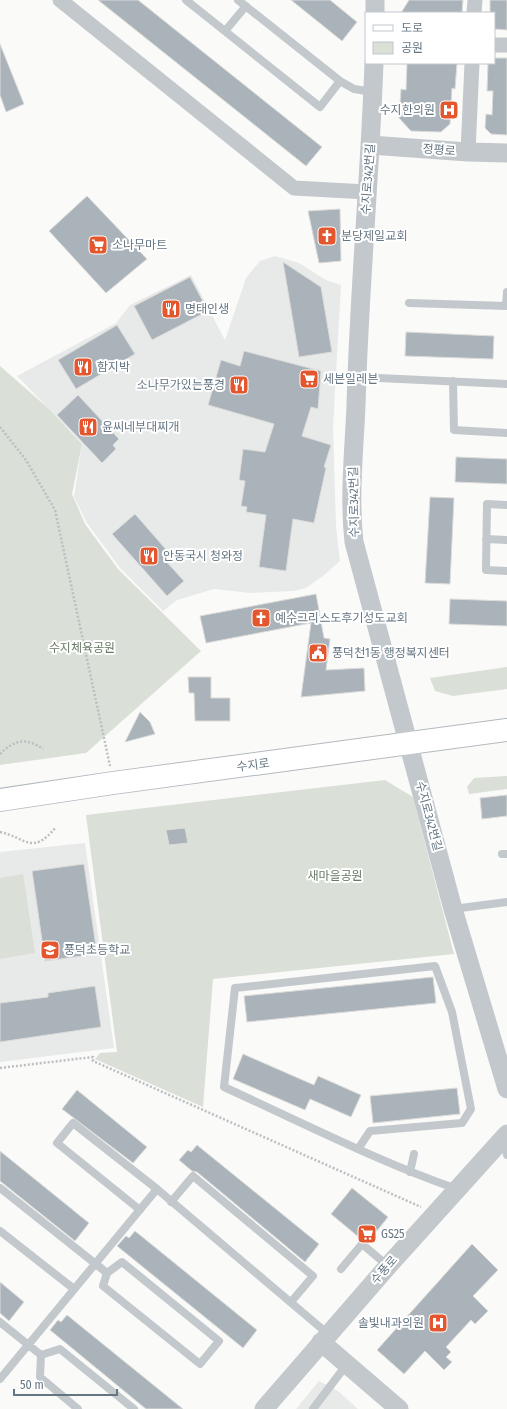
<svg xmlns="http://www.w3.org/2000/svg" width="507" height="1409" font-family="'Fira Sans Condensed','Noto Sans KR',sans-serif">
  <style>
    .built { fill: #e8e9e9 }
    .green { fill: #dadfd7 }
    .building { fill: #aab3b9; stroke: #dcdcda }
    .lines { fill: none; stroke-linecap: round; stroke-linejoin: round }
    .secondary-casing { stroke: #b3babf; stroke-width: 24 }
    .path { stroke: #bbbfc2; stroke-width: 2.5; stroke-dasharray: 2 2; stroke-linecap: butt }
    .service { stroke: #c3c8cc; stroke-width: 8 }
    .minor { stroke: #c3c8cc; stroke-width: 15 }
    .tertiary { stroke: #c3c8cc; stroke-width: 19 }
    .secondary { stroke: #fff; stroke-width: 22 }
    .labels { text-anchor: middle; stroke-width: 4; stroke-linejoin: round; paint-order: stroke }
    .poi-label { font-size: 12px; fill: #657683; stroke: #fff; text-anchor: start }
    .street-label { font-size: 12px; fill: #657683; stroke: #fff }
    .park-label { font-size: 12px; fill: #687a64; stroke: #fff }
  </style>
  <rect width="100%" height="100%" fill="#fafaf8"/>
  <!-- built -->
  <path class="built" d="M275 256 299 263 326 280 341 285 333 428 336 527 340 561 323 576 306 588 294 591 250 593 214 589 177 600 163 611 120 568 87 523 74 497 82 443 17 376 116 323 130 305 191 275 225 340 246 278 260 261Z
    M85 843 114 1048 0 1062V852Z
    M319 1381 338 1391 358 1409H296Z"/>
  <!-- green -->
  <path class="green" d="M0 366 48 408 82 444 72 494 85 524 118 569 201 651 86 753 0 765Z
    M507 667V689L453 696 435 691 430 678Z
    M507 776V789L469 794 467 787 474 778Z
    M385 780 413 797 454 954 213 979 203 1107 95 1059 100 1053 117 1052 86 815Z
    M23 874 35 953 0 959V878Z"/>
  <!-- building -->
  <path class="building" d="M98 0H138L322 147 306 166Z
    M291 0H330L357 22 342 41Z
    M409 0H463L462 13H401Z
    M490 0H507V30L494 29V13H490Z
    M0 44 24 104 6 112 0 95Z
    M494 58H507V135L491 134 485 128 486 114 492 115 493 91H487L488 63H494Z
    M407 63H457L455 89 452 88 450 124 441 132 411 131 399 118 401 89 406 90Z
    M87 196 147 259 106 293 49 231Z
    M340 209 341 261 319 263 308 211Z
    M283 262 321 287 332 352 299 357Z
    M190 277 208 311 152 340 134 306Z
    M117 325 135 354 76 389 58 360Z
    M406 332 494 336 493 359 405 356Z
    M244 351 321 371 318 409 311 407 302 436 331 445 324 467 326 468 314 523 293 519 286 571 259 567 266 515 246 512 247 507 241 506 245 481 239 480 243 449 265 452 274 424 208 405 221 360 240 366Z
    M78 395 119 439 113 445 116 449 102 463 57 415Z
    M456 457 507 459V484L455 482Z
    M430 497 454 498 450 584 425 583Z
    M135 514 170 554 164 559 184 581 167 596 112 534Z
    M316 594 324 638 330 639 326 670 364 668 365 691 301 697 311 623 206 643 200 616Z
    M450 599 507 601V626L449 624Z
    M188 677H211V698H230V721H195L194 693H189Z
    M140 712 150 722 155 734 125 742Z
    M507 795V816L482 819 480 798Z
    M185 828 188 843 169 845 166 830Z
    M84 864 97 954 45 961 32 871Z
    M433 977 436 1003 247 1022 244 996Z
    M95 986 101 1027 0 1042V1003L48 997V993Z
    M243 1054 314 1085 318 1076 361 1095 351 1117 310 1099 305 1110 233 1079Z
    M457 1088 460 1114 373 1123 370 1096Z
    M77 1090 147 1147 133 1163 62 1109Z
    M197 1145 319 1244 305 1262 197 1172 192 1171 179 1160 188 1150 191 1152Z
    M0 1151 89 1223 75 1241 0 1181Z
    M352 1188 388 1217 368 1242 361 1239 331 1214Z
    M135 1231 257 1330 243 1348 117 1246 126 1236 129 1238Z
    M472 1244 498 1270 473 1296 488 1311 475 1324 471 1320 446 1347 451 1352 446 1357 452 1362 444 1370 425 1351 404 1374 377 1350Z
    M0 1282 24 1302 9 1321 0 1313Z
    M67 1315 183 1409H146L50 1330 58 1320 61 1322Z"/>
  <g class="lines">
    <defs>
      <path id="secondary" d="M0 800 113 783 507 730"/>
    </defs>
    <!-- secondary casing -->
    <use href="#secondary" class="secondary-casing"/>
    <!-- path -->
    <path class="path" d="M0 427 26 460 55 510 110 766
      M0 754C14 740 26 737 43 749
      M0 832C27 838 32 856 56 827
      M0 1068 93 1057V1061L421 1207"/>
    <!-- service -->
    <path class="service" d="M186 0 320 107 340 81
      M238 0 340 81 354 89 373 92
      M225 31 246 6
      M409 303 507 306
      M506 306 507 292
      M357 377 507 384
      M453 381 454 430 507 433
      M507 505 487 504 486 570 507 571
      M486 539 507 540
      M502 854H507
      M453 909 507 902
      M503 1140 507 1155
      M358 1149 370 1131 462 1123 471 1109 452 1012 435 966 235 988 224 1087C301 1122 377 1161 457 1189
      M410 1172 414 1154
      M0 1188 107 1273
      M171 1202 193 1176 313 1276 291 1302
      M140 1210 57 1143 73 1123 157 1189 328 1334
      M0 1231 74 1289
      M122 1262 219 1341 200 1364 103 1286 107 1273Z
      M341 1269 362 1244 388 1266
      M0 1322 41 1355
      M41 1355 60 1349 134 1409
      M41 1355 40 1377 78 1409
      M0 1379 157 1189
      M313 1409 347 1364"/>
    <!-- minor -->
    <path class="minor" d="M60 0 294 188 367 192
      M474 13 475 0
      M494 45H507
      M468 152 472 63"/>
    <!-- tertiary -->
    <path class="tertiary" d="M375 13V0
      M374 63C370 177 359 291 356 406 354 451 349 497 354 542L453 909 507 1089
      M370 145 468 152 507 153
      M321 1342 399 1409
      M264 1409 388 1266 507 1134"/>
    <!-- secondary -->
    <use href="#secondary" class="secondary"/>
  </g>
  <!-- icons -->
  <defs>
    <symbol id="hospital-square" viewBox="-11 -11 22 22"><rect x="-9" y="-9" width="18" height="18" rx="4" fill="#e4572e" stroke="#fff"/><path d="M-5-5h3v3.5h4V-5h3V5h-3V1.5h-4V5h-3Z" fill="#fff"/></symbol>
    <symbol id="church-square" viewBox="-11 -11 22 22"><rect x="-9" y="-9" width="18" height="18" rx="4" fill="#e4572e" stroke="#fff"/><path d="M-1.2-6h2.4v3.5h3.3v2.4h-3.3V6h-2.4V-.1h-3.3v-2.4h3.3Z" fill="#fff"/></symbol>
    <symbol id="supermarket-square" viewBox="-11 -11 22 22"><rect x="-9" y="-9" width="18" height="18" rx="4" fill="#e4572e" stroke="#fff"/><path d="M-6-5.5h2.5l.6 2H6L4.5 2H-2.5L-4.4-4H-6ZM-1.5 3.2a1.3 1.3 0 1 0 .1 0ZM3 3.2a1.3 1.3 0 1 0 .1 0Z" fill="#fff"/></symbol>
    <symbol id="restaurant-square" viewBox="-11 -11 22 22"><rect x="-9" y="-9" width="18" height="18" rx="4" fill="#e4572e" stroke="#fff"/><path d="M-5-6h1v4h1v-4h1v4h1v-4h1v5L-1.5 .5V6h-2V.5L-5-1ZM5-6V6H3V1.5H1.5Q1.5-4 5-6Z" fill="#fff"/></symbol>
    <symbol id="civic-square" viewBox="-11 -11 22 22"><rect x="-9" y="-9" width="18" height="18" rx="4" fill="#e4572e" stroke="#fff"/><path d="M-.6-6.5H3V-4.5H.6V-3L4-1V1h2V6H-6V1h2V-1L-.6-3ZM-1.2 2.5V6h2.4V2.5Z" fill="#fff"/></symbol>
    <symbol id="school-square" viewBox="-11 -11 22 22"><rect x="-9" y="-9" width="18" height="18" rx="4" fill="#e4572e" stroke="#fff"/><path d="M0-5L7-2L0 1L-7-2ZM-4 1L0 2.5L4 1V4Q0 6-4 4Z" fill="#fff"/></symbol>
  </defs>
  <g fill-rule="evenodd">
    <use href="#hospital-square" x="438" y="99" width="22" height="22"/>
    <use href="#church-square" x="316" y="225" width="22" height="22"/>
    <use href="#supermarket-square" x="87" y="234" width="22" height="22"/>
    <use href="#restaurant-square" x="160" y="298" width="22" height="22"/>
    <use href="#restaurant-square" x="72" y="356" width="22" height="22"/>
    <use href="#supermarket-square" x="298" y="368" width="22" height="22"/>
    <use href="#restaurant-square" x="228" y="374" width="22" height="22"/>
    <use href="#restaurant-square" x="77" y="416" width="22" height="22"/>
    <use href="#restaurant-square" x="138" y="545" width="22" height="22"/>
    <use href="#church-square" x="250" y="607" width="22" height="22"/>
    <use href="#civic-square" x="307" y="642" width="22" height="22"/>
    <use href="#school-square" x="39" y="939" width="22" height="22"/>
    <use href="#supermarket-square" x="356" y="1223" width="22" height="22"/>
    <use href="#hospital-square" x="427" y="1312" width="22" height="22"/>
  </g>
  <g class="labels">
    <!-- poi labels -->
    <g class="poi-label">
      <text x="435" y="114" text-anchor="end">수지한의원</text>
      <text x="341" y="240">분당제일교회</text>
      <text x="112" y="249">소나무마트</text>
      <text x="185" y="313">명태인생</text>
      <text x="97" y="371">함지박</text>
      <text x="323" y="383">세븐일레븐</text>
      <text x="225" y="389" text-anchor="end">소나무가있는풍경</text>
      <text x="102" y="431">윤씨네부대찌개</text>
      <text x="163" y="560">안동국시 청와정</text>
      <text x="275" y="622">예수그리스도후기성도교회</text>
      <text x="332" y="657">풍덕천1동 행정복지센터</text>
      <text x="64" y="954">풍덕초등학교</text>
      <text x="381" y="1238">GS25</text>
      <text x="424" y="1327" text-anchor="end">솔빛내과의원</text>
    </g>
    <!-- street labels -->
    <g class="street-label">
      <text transform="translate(439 150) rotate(4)" y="4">정평로</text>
      <text transform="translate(368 179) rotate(-86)" y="4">수지로342번길</text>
      <text transform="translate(354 502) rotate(-91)" y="4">수지로342번길</text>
      <text transform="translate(253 765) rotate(-7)" y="4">수지로</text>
      <text transform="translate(429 816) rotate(75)" y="4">수지로342번길</text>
      <text transform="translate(384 1270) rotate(-49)" y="4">수풍로</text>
    </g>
    <!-- park labels -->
    <g class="park-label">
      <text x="82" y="652">수지체육공원</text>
      <text x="335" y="880">새마을공원</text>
    </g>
  </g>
  <!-- legend -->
  <rect x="365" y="12" width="130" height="52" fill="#ffffff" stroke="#c1c8cd"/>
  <rect x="373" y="25" width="20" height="6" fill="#ffffff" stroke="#c1c8cd"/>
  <text x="401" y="32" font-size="12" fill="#657683">도로</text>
  <rect x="373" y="42" width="20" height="12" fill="#dadfd7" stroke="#c1c8cd"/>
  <text x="401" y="52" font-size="12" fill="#657683">공원</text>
  <!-- scale -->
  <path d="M14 1389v6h103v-6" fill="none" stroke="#657683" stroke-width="2"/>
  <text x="20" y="1389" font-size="12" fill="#657683" stroke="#ffffff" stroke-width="3" paint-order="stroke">50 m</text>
</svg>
